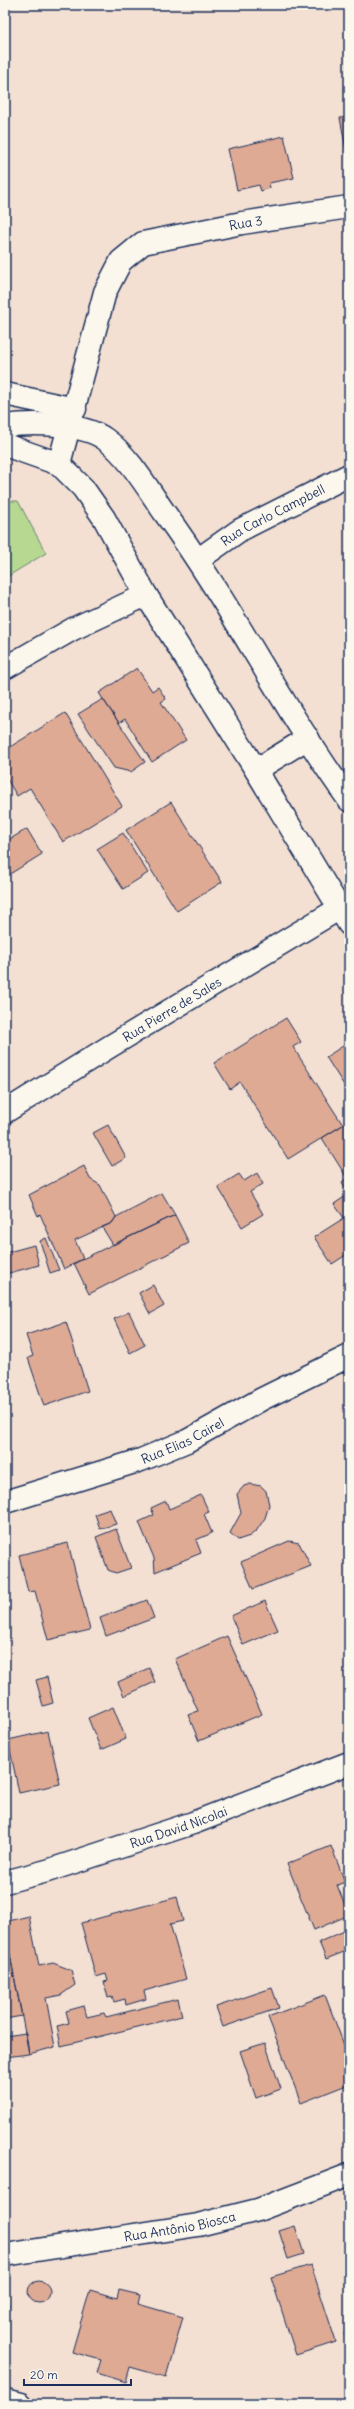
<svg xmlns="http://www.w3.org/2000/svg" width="354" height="2409" font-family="Delius,sans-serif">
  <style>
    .green { fill: #b7d891; stroke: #698478 }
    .building { fill: #dfaa94; stroke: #1b2f5e }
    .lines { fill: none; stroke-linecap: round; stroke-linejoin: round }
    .minor-casing { stroke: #1b2f5e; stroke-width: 25 }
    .minor { stroke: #fbf7ec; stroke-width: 22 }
    .labels { text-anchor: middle; stroke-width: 3; stroke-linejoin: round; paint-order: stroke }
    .street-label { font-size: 13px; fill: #1b2f5e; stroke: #fbf7ec }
  </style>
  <rect width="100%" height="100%" fill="#f3e0d2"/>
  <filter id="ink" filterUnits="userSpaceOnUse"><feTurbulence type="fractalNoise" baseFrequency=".025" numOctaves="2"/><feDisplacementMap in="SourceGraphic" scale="8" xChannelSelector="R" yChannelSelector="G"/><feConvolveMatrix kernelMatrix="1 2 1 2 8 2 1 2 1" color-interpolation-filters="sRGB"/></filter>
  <g filter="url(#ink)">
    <!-- green -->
    <path class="green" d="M5 501H18L46 553 5 578Z"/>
    <!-- building -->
    <path class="building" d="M349 117V165L340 118Z
      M284 136 294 178 269 183 270 188 261 191 259 185 237 190 228 149Z
      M137 668 152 691 158 687 166 699 161 702 186 740 152 762 125 719 119 723 99 693Z
      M103 699 145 762 131 772 114 768 78 714Z
      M65 713 122 806 63 842 30 788 17 796 5 776V750Z
      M171 802 222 882 177 911 126 830Z
      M27 829 42 854 5 877V842Z
      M123 833 148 873 123 889 97 849Z
      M286 1018 301 1042 293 1047 343 1125 288 1159 240 1082 230 1089 214 1063Z
      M349 1042V1093L326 1057Z
      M349 1121V1194L342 1182 347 1178 322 1138Z
      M108 1125 126 1158 112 1166 93 1133Z
      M84 1166 90 1179 100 1185 116 1217 112 1223 75 1240 83 1259 64 1269 40 1214 38 1216 29 1195Z
      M257 1173 263 1184 250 1192 263 1214 242 1227 218 1187 239 1174 244 1181Z
      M162 1193 175 1215 113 1245 102 1227 112 1223 116 1217Z
      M349 1194V1253L332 1264 314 1237 344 1218 334 1204Z
      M175 1215 189 1243 89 1294 74 1263Z
      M46 1238 59 1270 50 1273 40 1241Z
      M34 1245 39 1265 5 1274V1253Z
      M153 1285 164 1306 150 1314 139 1293Z
      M129 1312 145 1345 130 1353 114 1319Z
      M66 1322 88 1391 44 1406 28 1358 33 1356 26 1335Z
      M250 1484 261 1486 266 1491 269 1505 265 1518 257 1530 250 1536 238 1540 230 1533 241 1513 237 1494 244 1486Z
      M201 1495 209 1512 204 1514 212 1533 196 1540 201 1553 155 1572 154 1558 139 1522 154 1515 151 1508 166 1501 169 1509Z
      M110 1509 116 1524 100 1529 95 1514Z
      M116 1529 131 1568 116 1573 108 1570 96 1537Z
      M289 1541 299 1543 311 1566 253 1589 241 1562Z
      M68 1543 90 1630 48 1640 35 1591 28 1592 19 1555Z
      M147 1600 154 1618 106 1636 100 1618Z
      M265 1601 278 1630 243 1645 231 1616Z
      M227 1636 262 1714 199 1741 188 1715 198 1711 175 1659Z
      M149 1668 155 1682 124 1696 118 1682Z
      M47 1677 53 1703 43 1706 36 1680Z
      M113 1707 126 1739 101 1750 88 1718Z
      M48 1731 60 1784 19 1793 8 1740Z
      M331 1846 345 1882 337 1885 349 1915 314 1930 287 1864Z
      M177 1897 183 1921 170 1924 186 1979 144 1991 146 1999 126 2005 125 1999 114 2002 112 1997 108 1998 104 1982 108 1981 106 1974 96 1977 81 1923Z
      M29 1916 39 1966 53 1963 71 1970 75 1985 61 1995 46 1998 55 2047 29 2054 5 1929V1922Z
      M349 1929V1950L326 1959 319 1942Z
      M9 1950 22 2016 5 2019V1951Z
      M272 1988 279 2008 223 2027 216 2007Z
      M325 1995 349 2058V2084L301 2103 268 2017Z
      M178 1999 182 2016 61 2046 57 2026 69 2023 66 2011 84 2006 87 2017 104 2013 106 2017Z
      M26 2033 29 2054 5 2057V2036Z
      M265 2043 281 2089 256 2098 240 2051Z
      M295 2226 304 2254 288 2259 279 2231Z
      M311 2265 336 2342 296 2355 271 2277Z
      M28 2292a11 11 0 1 1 22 0a11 11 0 1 1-22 0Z
      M90 2290 117 2298 119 2290 140 2295 138 2304 183 2317 166 2377 130 2367 126 2382 97 2373 101 2360 72 2352Z
      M5 2303 9 2304 5 2316Z
      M349 2332V2348L344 2333Z"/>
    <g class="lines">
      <defs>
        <g id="minor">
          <path d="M5 394 75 409"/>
          <path d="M5 426C32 422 83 423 105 439 129 456 148 489 164 512 231 604 282 707 349 800"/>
          <path d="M5 445 59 464 83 488 104 518 146 595 256 770 349 924"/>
          <path id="s1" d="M59 464 105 292 121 261 143 243 242 223 349 207"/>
          <path id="s2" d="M199 559 240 530 349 475"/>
          <path d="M5 668 73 629 146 595"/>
          <path d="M256 770 308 738"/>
          <path id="s3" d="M5 1112 109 1047 340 908"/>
          <path id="s4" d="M5 1502 141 1460 187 1441 262 1399 349 1356"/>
          <path id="s5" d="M5 1882 47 1871 193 1823 349 1763"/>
          <path id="s6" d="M5 2255 198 2225 258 2210 349 2175"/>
          <path d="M5 2400 21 2404"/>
        </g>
      </defs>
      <!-- minor casing -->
      <use href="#minor" class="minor-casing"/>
      <!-- minor -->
      <use href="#minor" class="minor"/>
    </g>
  </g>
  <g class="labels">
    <!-- street labels -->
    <g class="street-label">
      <text dy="5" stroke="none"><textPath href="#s1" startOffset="346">Rua 3</textPath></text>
      <text dy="5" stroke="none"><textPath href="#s2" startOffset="86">Rua Carlo Campbell</textPath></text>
      <text dy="5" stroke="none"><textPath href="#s3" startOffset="196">Rua Pierre de Sales</textPath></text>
      <text dy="5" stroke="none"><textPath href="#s4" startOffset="188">Rua Elias Cairel</textPath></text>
      <text dy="5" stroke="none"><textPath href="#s5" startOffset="182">Rua David Nicolai</textPath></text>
      <text dy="5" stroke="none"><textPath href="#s6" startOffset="177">Rua Antônio Biosca</textPath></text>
    </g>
  </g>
  <!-- margin -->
  <rect width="354" height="2409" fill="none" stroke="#fbf7ec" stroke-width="20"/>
  <rect x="10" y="10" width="334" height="2389" fill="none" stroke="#1b2f5e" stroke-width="1.5" filter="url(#ink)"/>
  <!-- scale -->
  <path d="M24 2379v6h107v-6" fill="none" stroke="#1b2f5e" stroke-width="2"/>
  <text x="30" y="2379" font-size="12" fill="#1b2f5e" stroke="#fbf7ec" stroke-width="3" paint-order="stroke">20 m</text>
</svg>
